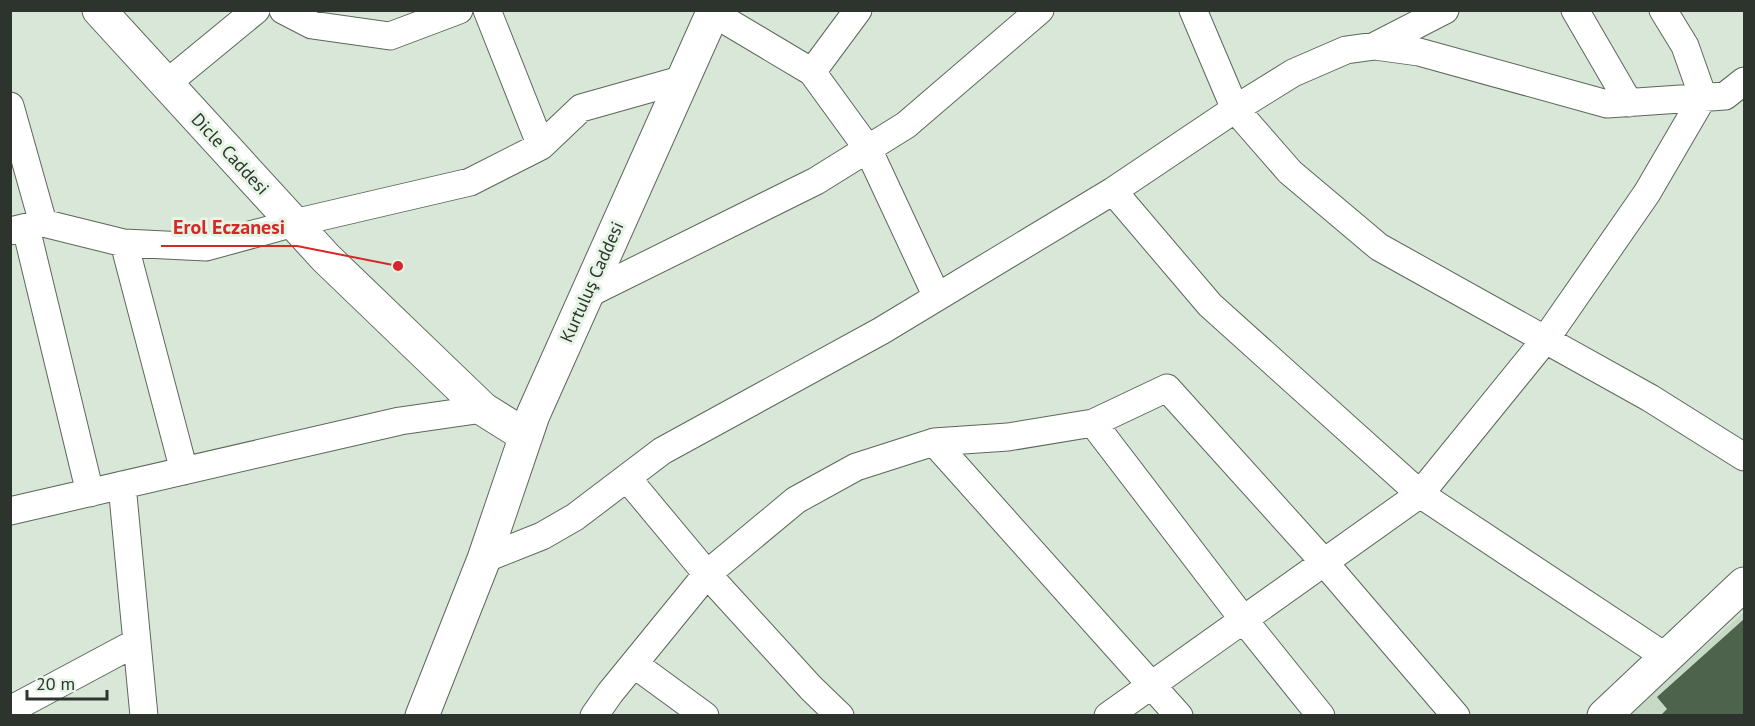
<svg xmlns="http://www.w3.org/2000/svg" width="1755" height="726" font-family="'PT Sans',sans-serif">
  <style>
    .built { fill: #c7dac6 }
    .building { fill: #4d634c }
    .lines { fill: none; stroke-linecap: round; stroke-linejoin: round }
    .minor-casing { stroke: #5b685a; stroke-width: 29 }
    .tertiary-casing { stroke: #5b685a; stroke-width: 35 }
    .secondary-casing { stroke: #5b685a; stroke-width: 35 }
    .minor { stroke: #fff; stroke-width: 27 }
    .tertiary { stroke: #fff; stroke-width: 33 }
    .secondary { stroke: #fff; stroke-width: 33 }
    .labels { text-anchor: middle; stroke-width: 6; stroke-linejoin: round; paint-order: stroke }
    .street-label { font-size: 18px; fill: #2d332d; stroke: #e5f4e4 }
    .leader { fill: none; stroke: #d62828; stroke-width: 2 }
    .callout-dot { fill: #d62828; stroke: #e5f4e4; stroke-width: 2 }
    .callout-label { font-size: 20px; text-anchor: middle; font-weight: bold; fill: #d62828; stroke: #e5f4e4; stroke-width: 6; stroke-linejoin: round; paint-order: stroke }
  </style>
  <rect width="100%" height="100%" fill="#d8e7d7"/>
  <!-- built -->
  <path class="built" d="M1744 612V715L1628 716 1642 701Z"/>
  <!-- building -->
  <path class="building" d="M1744 619V716H1660L1667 709 1657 697Z"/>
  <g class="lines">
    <defs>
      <path id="minor" d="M283 10 312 25 390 36 459 10
        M487 10 541 146
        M1193 10 1235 109 1290 172 1379 247 1650 398 1744 457
        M1575 10 1629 103
        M713 13 812 72 868 149 937 297
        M1375 46 1445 10
        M812 72 858 10
        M166 84 256 10
        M10 106 43 223
        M1113 191 1210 305 1420 494 1666 657
        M26 228 90 493
        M10 231 43 223 124 243 206 247 294 223 470 182 541 146 581 108 684 79
        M124 243 184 471
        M586 295 816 181 906 125 1040 10
        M1093 423 1243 619 1321 716
        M122 485 144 716
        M10 511 400 421 483 409
        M484 559 542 536 575 517 662 451 881 331 1113 191 1235 109 1293 73 1346 50 1375 46 1419 52 1607 104 1725 96 1744 81
        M634 664 705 716
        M10 710 137 642
        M594 716 610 693 707 574 627 478
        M840 716 811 688 707 574 796 500 856 467 934 442
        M1108 716 1420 494 1545 340 1647 193 1703 97 1685 46 1663 10
        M1179 716 934 442 1008 437 1093 423 1167 388 1323 561 1456 716"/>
      <path id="tertiary" d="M1604 716 1744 584"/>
      <path id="secondary" d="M99 10 326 258 483 409 526 436
        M422 716 484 559 533 415 714 10"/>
    </defs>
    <!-- minor casing -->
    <use href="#minor" class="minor-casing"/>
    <!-- tertiary casing -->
    <use href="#tertiary" class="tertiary-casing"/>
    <!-- secondary casing -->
    <use href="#secondary" class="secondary-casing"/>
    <!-- minor -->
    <use href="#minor" class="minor"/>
    <!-- tertiary -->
    <use href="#tertiary" class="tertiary"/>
    <!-- secondary -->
    <use href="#secondary" class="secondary"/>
  </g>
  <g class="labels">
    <!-- street labels -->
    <g class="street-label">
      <text transform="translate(230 154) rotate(47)" y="6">Dicle Caddesi</text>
      <text transform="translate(592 282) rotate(-66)" y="6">Kurtuluş Caddesi</text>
    </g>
  </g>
  <!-- callouts -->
  <path class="leader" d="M398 266L297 246H161"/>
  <circle class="callout-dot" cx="398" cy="266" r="6"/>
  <g class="callout-label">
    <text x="229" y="234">Erol Eczanesi</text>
  </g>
  <!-- border -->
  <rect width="1755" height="726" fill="none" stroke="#2d332d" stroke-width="24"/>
  <!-- scale -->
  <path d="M27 690v9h80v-9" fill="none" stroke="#2d332d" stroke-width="3"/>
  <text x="36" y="690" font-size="18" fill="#2d332d" stroke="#e5f4e4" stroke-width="4.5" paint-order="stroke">20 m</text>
</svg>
